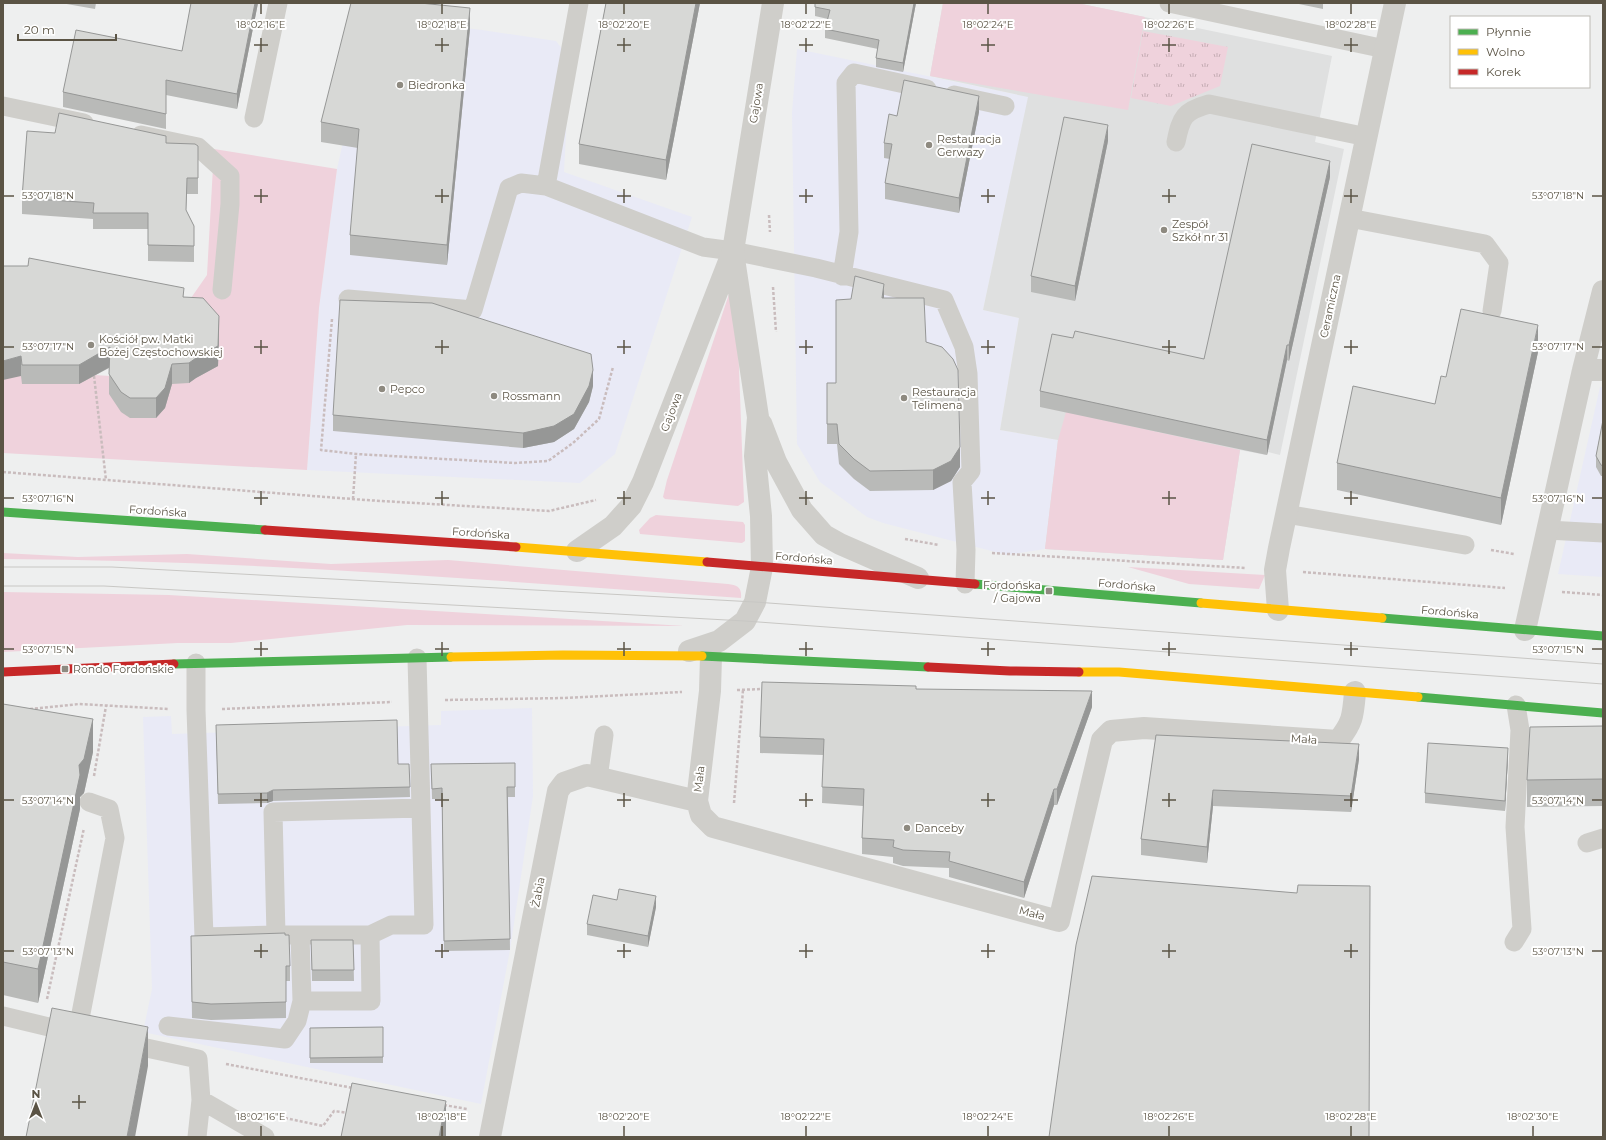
<svg xmlns="http://www.w3.org/2000/svg" width="1606" height="1140" font-family="Montserrat,sans-serif">
  <style>
    .commercial { fill: #e9eaf6 }
    .education { fill: #dfe0e0 }
    .grass { fill: #efd2dc }
    .park { fill: url(#park-tufts) }
    .lines { fill: none; stroke-linecap: round; stroke-linejoin: round }
    .path { stroke: #c9bcbd; stroke-width: 2.5; stroke-dasharray: 3 2; stroke-linecap: butt }
    .lane { stroke: #cfceca; stroke-width: 19 }
    .street { stroke: #cfceca; stroke-width: 22 }
    .fast { stroke: #4caf50; stroke-width: 9 }
    .slow { stroke: #ffc107; stroke-width: 9 }
    .jam { stroke: #c62828; stroke-width: 9 }
    .tram { stroke: #c8c7c4; stroke-width: 1 }
    .wall { fill: #b9bab8 }
    .shaded-wall { fill: #969796 }
    .building { fill: #d7d8d6; stroke: #969796 }
    .ticks { fill: none; stroke: #5b5445; stroke-width: 1.5 }
    .poi-dot { fill: #8e8a80; stroke: #fff; stroke-width: 1.5 }
    .labels { text-anchor: middle; stroke-width: 4; stroke-linejoin: round; paint-order: stroke }
    .poi-label { font-size: 11px; fill: #5b5445; stroke: #fff; text-anchor: start }
    .street-label { font-size: 11px; fill: #5b5445; stroke: #fff }
    .ticks-label { font-size: 10px; text-anchor: middle; fill: #5b5445; stroke: #fff; stroke-width: 4; stroke-linejoin: round; paint-order: stroke }
  </style>
  <defs>
    <pattern id="park-tufts" width="24" height="20" patternUnits="userSpaceOnUse"><rect width="24" height="20" fill="#efd2dc"/><path d="M3 7l-1-3M5 7V3M7 7l1-3M15 17l-1-3M17 17v-4M19 17l1-3" fill="none" stroke="#c5adb4"/></pattern>
  </defs>
  <rect width="100%" height="100%" fill="#eeefef"/>
  <!-- commercial -->
  <path class="commercial" d="M371 17 482 30 556 41 570 59 564 172 692 217 615 454 580 483 307 470 319 308 337 169Z
    M797 49 1029 97 983 310 1019 318 1000 430 1058 440 1045 549 1007 555 883 523 867 517 820 482 797 444 792 113Z
    M1600 387H1603V577L1558 574Z
    M532 708 533 796 510 950 481 1104 143 1032 152 989 143 717 171 716 172 734 441 725V711Z"/>
  <!-- education -->
  <path class="education" d="M943 3H1077L1332 56 1315 142 1344 149 1280 455 1268 452 1266 455 1240 450 1223 560 1045 549 1058 440 1000 430 1019 318 983 310 1028 97 930 76Z"/>
  <!-- grass -->
  <path class="grass" d="M943 3H1077L1145 17 1128 110 930 76Z
    M214 149 337 169 319 308 307 470 3 453V369L110 376 184 308 207 275Z
    M732 285 736 288 744 502 738 506 665 499 663 497 667 480Z
    M1066 412 1240 450 1223 560 1045 549 1058 440Z
    M656 515 743 522 745 525V541L742 543 640 534 639 530 650 518Z
    M3 553 78 557 187 554 331 564 448 560 728 584C737 585 742 587 741 598 495 581 249 560 3 559Z
    M1128 567 1265 575 1259 589 1189 584Z
    M3 592 169 595 685 626 407 625 231 643H178L3 652Z"/>
  <!-- park -->
  <path class="park" d="M1143 31 1228 47 1220 86 1171 106 1131 98Z"/>
  <g class="lines">
    <!-- path -->
    <path class="path" d="M769 215 770 232
      M773 287 776 332
      M332 319 321 450 356 454 515 463 548 461 573 443 599 419 613 367
      M94 376 106 480
      M3 472 365 500 549 511 596 500
      M353 499 356 454
      M905 539 939 545
      M1491 550 1514 554
      M992 553 1246 568
      M1303 572 1505 588
      M1562 592 1603 595
      M737 690 762 689
      M445 700 564 698 682 692
      M30 709 79 704 169 709
      M222 709 392 702
      M94 776 106 706
      M734 803 743 690
      M47 999 84 828
      M226 1064 353 1088
      M444 1105 467 1109
      M285 1118 323 1126 334 1111 348 1113"/>
    <!-- lane -->
    <path class="lane" d="M579 3 546 186 703 247 733 251 816 268 944 300 964 347 968 374 971 471 962 482 966 550 965 584
      M1169 3 1385 49
      M954 95 1005 106
      M3 106 84 123
      M254 118 278 3
      M141 135 198 147 230 176V204L222 290
      M1176 142C1181 117 1184 111 1209 104L1367 137
      M1349 218 1485 244 1499 263 1492 311
      M842 276 849 232 846 83 854 73 927 89
      M348 299 473 310 509 188 521 183 546 186
      M1286 514 1465 545
      M1547 530 1603 533
      M417 658 421 808
      M196 663V710L204 937 276 935 273 812 421 808 424 925H391L370 935H276
      M598 778 604 735
      M1587 843 1603 838
      M300 935 302 1001H371L370 935
      M1514 942 1522 929 1515 827 1520 730 1516 705
      M3 1016 74 1033
      M168 1026 285 1039 297 1021 302 1001
      M77 1034 115 838 109 809 89 802
      M123 1043 198 1059 201 1100 197 1137
      M201 1100 265 1137"/>
    <!-- street -->
    <path class="street" d="M1583 370H1603
      M761 423 776 462 802 510 824 535 840 544 918 578
      M577 551 613 526 631 506 643 482 733 251 773 3
      M1278 610 1275 570 1279 548 1395 3
      M1525 630 1583 370 1603 291
      M689 651 719 641 745 621 755 602 762 567 761 516 755 456 758 417 733 252
      M711 656 710 691 697 801 701 815 713 827 1059 921 1102 740 1111 731 1144 728 1338 741C1353 722 1353 716 1355 692
      M490 1137 558 791 564 783 587 775 697 801"/>
    <!-- fast -->
    <path class="fast" d="M3 512 265 530
      M975 584 1201 603
      M1382 618 1603 636
      M702 656 928 667
      M174 664 451 657
      M1418 697 1603 713"/>
    <!-- slow -->
    <path class="slow" d="M516 547 707 562
      M1201 603 1382 618
      M451 657 563 655 702 656
      M1079 672H1119L1418 697"/>
    <!-- jam -->
    <path class="jam" d="M265 530 516 547
      M707 562 975 584
      M928 667 1010 671 1079 672
      M3 672 174 664"/>
    <!-- tram -->
    <path class="tram" d="M3 567H112L755 602 1603 664
      M3 586H104L745 621 1603 684"/>
  </g>
  <!-- wall -->
  <path class="wall" d="M61 3H96L95 9Z
    M258 3 237 109 166 95V129L63 107V92L182 51Z
    M606 3H700L666 180 579 164V144Z
    M815 3H916L903 72 876 67V58L878 49 825 38V29L828 19 815 16Z
    M1294 3H1323V9Z
    M470 28 447 265 350 255V235L358 148 321 142V122Z
    M979 112 959 213 885 199V183L890 159 884 158V143L897 116Z
    M1108 141 1075 301 1031 292V276Z
    M166 143 198 146V194H187L186 210 194 226V262L148 261V229H93V219L22 214V198Z
    M1330 177 1289 361 1287 360 1267 455 1040 407V391L1073 338 1204 359Z
    M3 266 184 297 219 336 218 366 196 378 189 383 172 384 165 408 156 418H130L121 412 109 394V368L79 384H22L21 376Z
    M884 298 926 342 960 467 951 481 933 490 870 491 854 479 839 464 837 444H827V383H836Z
    M1538 352 1501 525 1337 490V463L1435 404 1446 377Z
    M593 386 589 402 574 429 554 442 523 448 333 431V415Z
    M1603 420V476H1601L1596 467V456Z
    M916 689 1092 707 1057 805H1054L1024 898 949 877V868L903 866 893 863V857L862 854V838L863 806 822 803 823 755 760 753V737Z
    M3 707 93 752 84 793 80 797V809L38 1003 3 995Z
    M216 725 398 764H409L410 797 273 801 267 803 218 804Z
    M1603 726V806L1527 807V780Z
    M1156 735 1359 759 1351 812 1213 806 1207 863 1141 855V839Z
    M1508 758 1505 811 1425 803V793Z
    M431 764 515 787V797H508L510 950 444 951 442 799H432Z
    M617 900 656 907 648 947 587 935V924Z
    M191 936 290 966V981H286V1018L211 1020 192 1018Z
    M311 940H353L354 981H312Z
    M383 1027V1063H310V1028Z"/>
  <!-- shaded-wall -->
  <path class="shaded-wall" d="M255 3H258L237 109V94Z
    M696 3H700L666 180V160Z
    M914 3H916L903 72V63Z
    M470 8V28L447 265V245Z
    M979 96V112L959 213V198Z
    M1108 125V141L1075 301V286Z
    M1330 161V177L1289 361V345Z
    M884 284V303L882 298Z
    M219 316V336L218 366 196 378 189 383V363Z
    M1538 325V352L1501 525V498Z
    M1287 345V360L1267 455V440Z
    M110 347V367L79 384V365Z
    M21 356V376L3 380V361Z
    M172 364V384L165 408 156 418V398Z
    M593 370V386L589 402 574 429 554 442 523 448V433Z
    M960 447V467L951 481 933 490V470Z
    M1092 691V707L1057 805V789Z
    M93 719V752L84 793 80 797V809L38 1003V969L79 765Z
    M1359 744V759L1351 812V796Z
    M1508 748V758L1505 811V801Z
    M1054 789V805L1024 898V882Z
    M273 790V801L267 803V793Z
    M1213 790V806L1207 863V847Z
    M656 896V907L648 947V936Z
    M148 1027V1066L135 1137H127Z
    M446 1101V1137H439Z"/>
  <!-- building -->
  <path class="building" d="M191 3H255L237 94 166 80V114L63 92 76 30 182 51Z
    M351 3H420L470 8 447 245 350 235 359 129 321 122Z
    M606 3H696L666 160 579 144Z
    M815 3H914L903 63 876 58 879 40 825 29 830 10 815 7Z
    M904 80 979 96 959 198 885 183 892 144 884 143 889 114 897 116Z
    M59 113 166 136V143L195 144 198 146V178H187L186 210 194 226V246L148 245V213H93L94 203 22 198 27 131 55 133Z
    M1064 117 1108 125 1075 286 1031 276Z
    M1252 144 1330 161 1289 345H1287L1267 440 1040 391 1052 334 1073 338 1075 331 1204 359Z
    M29 258 184 288 183 297 203 298 219 316 218 346 196 358 189 363 172 364 165 388 156 398H130L121 392 109 374 110 347 79 365H22L21 356 3 361V266H28Z
    M855 276 884 284 882 298H924L926 342 942 347 953 359 958 370 960 447 951 461 933 470 870 471 854 459 839 444 837 424H827V383H836V300L851 299Z
    M340 300 432 303 591 354 593 370 589 386 574 414 554 426 523 433 333 415Z
    M1461 309 1538 325 1501 498 1337 463 1353 386 1435 404 1441 376 1446 377Z
    M1603 420V466L1601 465 1596 456Z
    M762 682 916 686V689L1092 691 1057 789H1054L1024 882 949 861 950 852 903 850 893 847 894 840 862 838 864 789 822 787 824 739 760 737Z
    M3 704 93 719 84 759 79 765 80 775 38 969 3 962Z
    M397 720 398 764H409L410 787 273 790 267 793 218 794 216 725Z
    M1603 726V779L1527 780 1530 727Z
    M1156 735 1359 744 1351 796 1213 790 1207 847 1141 839Z
    M1428 743 1508 748 1505 801 1425 793Z
    M515 763V787H507L510 939 444 941 442 788 432 789 431 764Z
    M1092 876 1297 893 1298 885 1370 886 1369 1137H1049L1076 945Z
    M619 889 656 896 648 936 587 924 593 895 617 900Z
    M285 933V935H289L290 966H286V1002L211 1004 192 1002 191 936Z
    M311 940H353L354 970H312Z
    M52 1008 148 1027 127 1137H26Z
    M383 1027V1057L310 1058V1028Z
    M352 1083 446 1101 439 1137H341Z"/>
  <!-- ticks -->
  <path class="ticks" d="M261 4V14M442 4V14M624 4V14M806 4V14M988 4V14M1169 4V14M1351 4V14M261 38V52M442 38V52M624 38V52M806 38V52M988 38V52M1169 38V52M1351 38V52M254 45H268M435 45H449M617 45H631M799 45H813M981 45H995M1162 45H1176M1344 45H1358M261 189V203M442 189V203M624 189V203M806 189V203M988 189V203M1169 189V203M1351 189V203M4 196H14M254 196H268M435 196H449M617 196H631M799 196H813M981 196H995M1162 196H1176M1344 196H1358M1592 196H1602M261 340V354M442 340V354M624 340V354M806 340V354M988 340V354M1169 340V354M1351 340V354M4 347H14M254 347H268M435 347H449M617 347H631M799 347H813M981 347H995M1162 347H1176M1344 347H1358M1592 347H1602M261 491V505M442 491V505M624 491V505M806 491V505M988 491V505M1169 491V505M1351 491V505M4 498H14M254 498H268M435 498H449M617 498H631M799 498H813M981 498H995M1162 498H1176M1344 498H1358M1592 498H1602M261 642V656M442 642V656M624 642V656M806 642V656M988 642V656M1169 642V656M1351 642V656M4 649H14M254 649H268M435 649H449M617 649H631M799 649H813M981 649H995M1162 649H1176M1344 649H1358M1592 649H1602M261 793V807M442 793V807M624 793V807M806 793V807M988 793V807M1169 793V807M1351 793V807M4 800H14M254 800H268M435 800H449M617 800H631M799 800H813M981 800H995M1162 800H1176M1344 800H1358M1592 800H1602M261 944V958M442 944V958M624 944V958M806 944V958M988 944V958M1169 944V958M1351 944V958M4 951H14M254 951H268M435 951H449M617 951H631M799 951H813M981 951H995M1162 951H1176M1344 951H1358M1592 951H1602M79 1095V1109M72 1102H86M261 1126V1136M442 1126V1136M624 1126V1136M806 1126V1136M988 1126V1136M1169 1126V1136M1351 1126V1136M1533 1126V1136"/>
  <!-- markers -->
  <g class="poi-dot">
    <circle cx="400" cy="85" r="4"/>
    <circle cx="929" cy="145" r="4"/>
    <circle cx="1164" cy="230" r="4"/>
    <circle cx="91" cy="345" r="4"/>
    <circle cx="382" cy="389" r="4"/>
    <circle cx="494" cy="396" r="4"/>
    <circle cx="904" cy="398" r="4"/>
    <rect x="1045" y="587" width="8" height="8" rx="2"/>
    <rect x="61" y="665" width="8" height="8" rx="2"/>
    <circle cx="907" cy="828" r="4"/>
  </g>
  <g class="labels">
    <!-- poi labels -->
    <g class="poi-label">
      <text x="408" y="89">Biedronka</text>
      <text x="937" y="143">Restauracja<tspan x="937" dy="13">Gerwazy</tspan></text>
      <text x="1172" y="228">Zespół<tspan x="1172" dy="13">Szkół nr 31</tspan></text>
      <text x="99" y="343">Kościół pw. Matki<tspan x="99" dy="13">Bożej Częstochowskiej</tspan></text>
      <text x="390" y="393">Pepco</text>
      <text x="912" y="396">Restauracja<tspan x="912" dy="13">Telimena</tspan></text>
      <text x="502" y="400">Rossmann</text>
      <text x="1041" y="589" text-anchor="end">Fordońska<tspan x="1041" dy="13">/ Gajowa</tspan></text>
      <text x="73" y="673">Rondo Fordońskie</text>
      <text x="915" y="832">Danceby</text>
    </g>
    <!-- street labels -->
    <g class="street-label">
      <text transform="translate(756 103) rotate(-81)" y="4">Gajowa</text>
      <text transform="translate(1330 306) rotate(-78)" y="4">Ceramiczna</text>
      <text transform="translate(671 412) rotate(-69)" y="4">Gajowa</text>
      <text transform="translate(158 511) rotate(4)" y="4">Fordońska</text>
      <text transform="translate(481 533) rotate(4)" y="4">Fordońska</text>
      <text transform="translate(804 558) rotate(5)" y="4">Fordońska</text>
      <text transform="translate(1127 585) rotate(5)" y="4">Fordońska</text>
      <text transform="translate(1450 612) rotate(5)" y="4">Fordońska</text>
      <text transform="translate(1304 739) rotate(4)" y="4">Mała</text>
      <text transform="translate(699 779) rotate(-83)" y="4">Mała</text>
      <text transform="translate(538 892) rotate(-79)" y="4">Żabia</text>
      <text transform="translate(1032 913) rotate(15)" y="4">Mała</text>
    </g>
  </g>
  <g class="ticks-label">
    <text x="261" y="28">18°02'16"E</text>
    <text x="442" y="28">18°02'18"E</text>
    <text x="624" y="28">18°02'20"E</text>
    <text x="806" y="28">18°02'22"E</text>
    <text x="988" y="28">18°02'24"E</text>
    <text x="1169" y="28">18°02'26"E</text>
    <text x="1351" y="28">18°02'28"E</text>
    <text x="48" y="199">53°07'18"N</text>
    <text x="1558" y="199">53°07'18"N</text>
    <text x="48" y="350">53°07'17"N</text>
    <text x="1558" y="350">53°07'17"N</text>
    <text x="48" y="502">53°07'16"N</text>
    <text x="1558" y="502">53°07'16"N</text>
    <text x="48" y="653">53°07'15"N</text>
    <text x="1558" y="653">53°07'15"N</text>
    <text x="48" y="804">53°07'14"N</text>
    <text x="1558" y="804">53°07'14"N</text>
    <text x="48" y="955">53°07'13"N</text>
    <text x="1558" y="955">53°07'13"N</text>
    <text x="261" y="1120">18°02'16"E</text>
    <text x="442" y="1120">18°02'18"E</text>
    <text x="624" y="1120">18°02'20"E</text>
    <text x="806" y="1120">18°02'22"E</text>
    <text x="988" y="1120">18°02'24"E</text>
    <text x="1169" y="1120">18°02'26"E</text>
    <text x="1351" y="1120">18°02'28"E</text>
    <text x="1533" y="1120">18°02'30"E</text>
  </g>
  <!-- border -->
  <rect width="1606" height="1140" fill="none" stroke="#5b5445" stroke-width="8"/>
  <!-- legend -->
  <rect x="1450" y="16" width="140" height="72" fill="#ffffff" stroke="#bdbbb5"/>
  <rect x="1458" y="29" width="20" height="6" fill="#4caf50" stroke="#bdbbb5"/>
  <text x="1486" y="36" font-size="12" fill="#5b5445">Płynnie</text>
  <rect x="1458" y="49" width="20" height="6" fill="#ffc107" stroke="#bdbbb5"/>
  <text x="1486" y="56" font-size="12" fill="#5b5445">Wolno</text>
  <rect x="1458" y="69" width="20" height="6" fill="#c62828" stroke="#bdbbb5"/>
  <text x="1486" y="76" font-size="12" fill="#5b5445">Korek</text>
  <!-- north arrow -->
  <g transform="translate(36 1104)" stroke="#ffffff" stroke-width="3" paint-order="stroke">
  <path d="M0-3L7 15L0 10L-7 15Z" fill="#5b5445"/>
  <text y="-6" font-size="11" font-weight="bold" text-anchor="middle" fill="#5b5445">N</text>
  </g>
  <!-- scale -->
  <path d="M18 34v6h98v-6" fill="none" stroke="#5b5445" stroke-width="2"/>
  <text x="24" y="34" font-size="12" fill="#5b5445" stroke="#ffffff" stroke-width="3" paint-order="stroke">20 m</text>
</svg>
